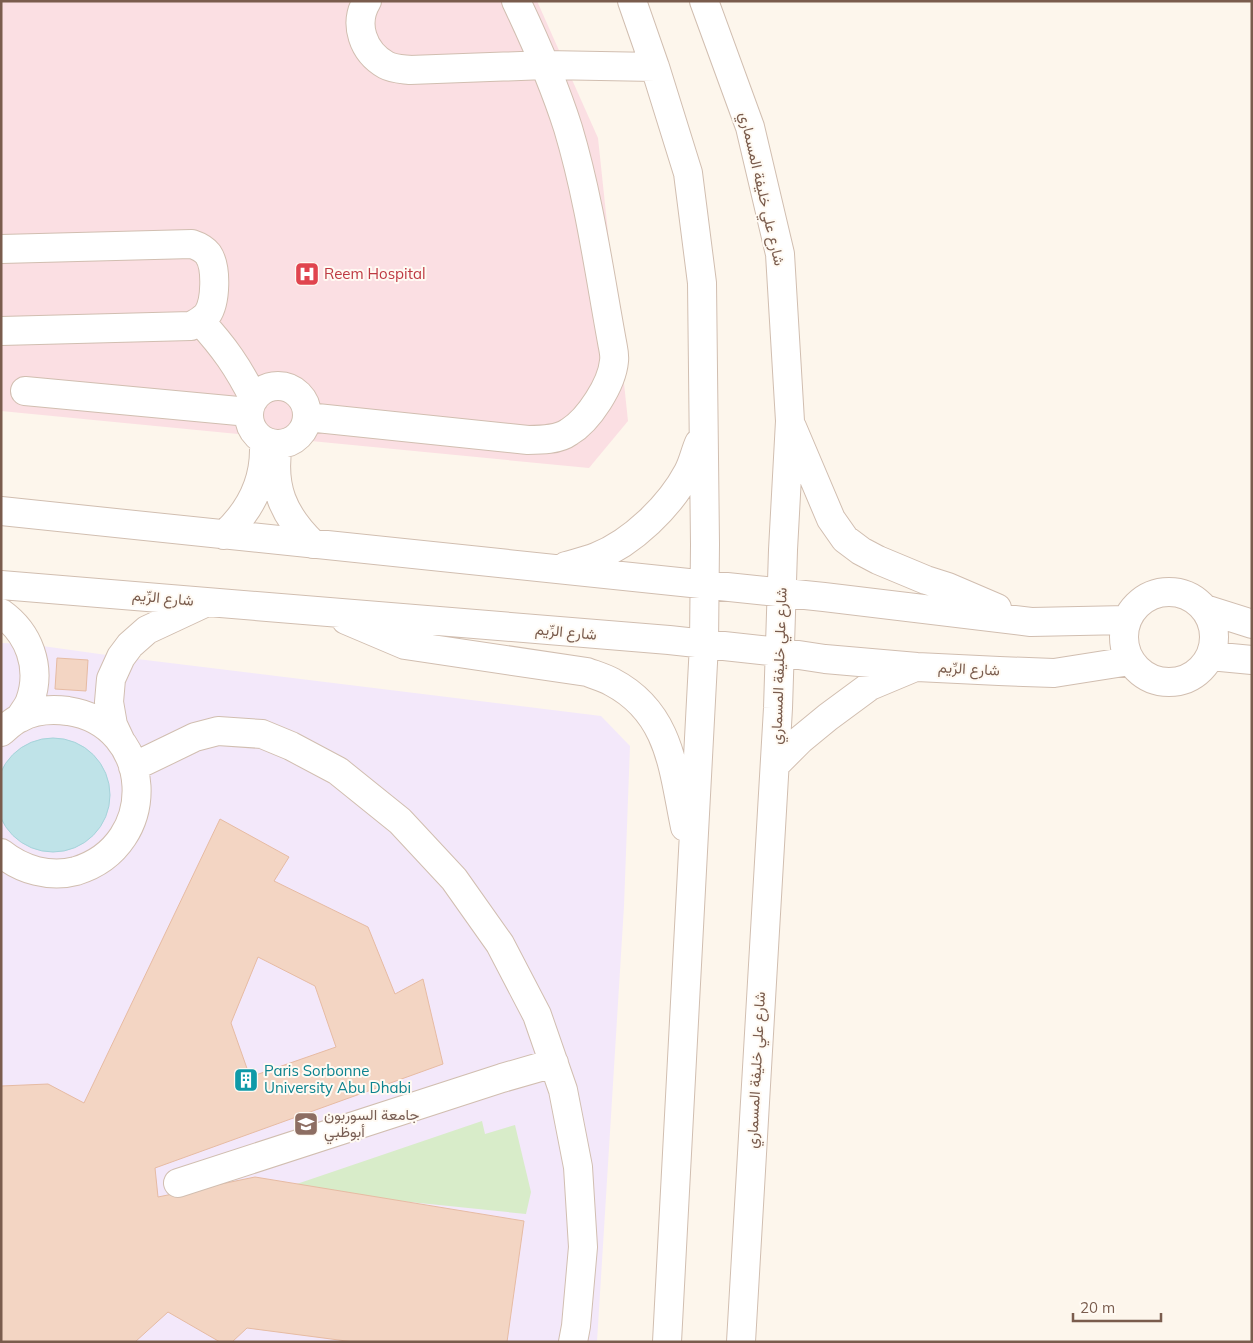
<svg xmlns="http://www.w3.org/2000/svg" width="1253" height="1343" font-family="Mulish,Vazirmatn,sans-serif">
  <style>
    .education { fill: #f3e8fa }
    .medical { fill: #fbdfe3 }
    .green { fill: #d8ecc9 }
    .water { fill: #bfe3e8; stroke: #a5d3da }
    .building { fill: #f3d5c3; stroke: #e6bba3; fill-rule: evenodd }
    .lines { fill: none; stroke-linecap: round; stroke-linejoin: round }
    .minor-casing { stroke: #d1beb0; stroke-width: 30 }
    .minor { stroke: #fff; stroke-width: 28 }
    .labels { text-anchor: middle; stroke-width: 4; stroke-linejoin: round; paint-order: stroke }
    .street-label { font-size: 15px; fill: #7a5c4d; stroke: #fffaf3 }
    .health-label { font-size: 15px; fill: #be3a42; stroke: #fffaf3; text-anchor: start }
    .culture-label { font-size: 15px; fill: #0d838f; stroke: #fffaf3; text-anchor: start }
    .education-label { font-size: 15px; fill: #785e54; stroke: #fffaf3; text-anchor: start }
  </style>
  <rect width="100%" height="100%" fill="#fdf6ec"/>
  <!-- education -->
  <path class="education" d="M1 643 28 644 121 657 601 716 630 746 624 906 597 1342H1Z"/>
  <!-- medical -->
  <path class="medical" d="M1 1H537L598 138 628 421 589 468 1 411Z"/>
  <!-- green -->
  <path class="green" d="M482 1121 485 1134 515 1125 531 1192 526 1214 282 1189Z"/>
  <!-- water -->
  <path class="water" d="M-4 795a57 57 0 1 1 114 0a57 57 0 1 1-114 0Z"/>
  <!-- building -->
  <path class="building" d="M57 658 88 660 86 691 55 689Z
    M220 819 289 857 274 881 368 927 395 994 423 979 443 1064 155 1168 158 1197 255 1177 524 1221 507 1342H354L247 1328 232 1342H220L168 1312 135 1342H1V1086L48 1084 84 1103ZM258 957 315 986 336 1047 250 1077 231 1023Z"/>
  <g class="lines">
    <defs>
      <path id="minor" d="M367 1C353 24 363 52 386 65 393 69 402 69 410 70L546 65 655 67
        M632 1 655 67 688 173 702 283 705 544 704 644 667 1342
        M704 1 750 127 780 254 790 421 783 550 778 708 741 1342
        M1 249 192 244C198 246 204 249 208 254 217 267 216 302 207 315 202 320 197 323 191 326L1 331
        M200 321C224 347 238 367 254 399
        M249 415a29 29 0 1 1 58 0a29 29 0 1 1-58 0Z
        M25 391 249 412
        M307 417 528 440C541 440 558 440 569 432 589 420 612 384 614 361 615 355 613 348 612 342 599 271 589 198 568 128 554 84 536 43 516 1
        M792 427 831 519 845 539 861 551 878 560 926 580 948 587 997 608
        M278 444C271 487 283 515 313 544
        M1 511 824 597 1031 622 1127 620
        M224 535C249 512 264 484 264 450
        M566 566C576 563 586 561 596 557 632 543 670 506 688 472 693 463 695 452 699 443
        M1 585 669 640 779 652 825 659 917 667 999 671 1054 673 1130 661
        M1124 637a45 45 0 1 1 90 0a45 45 0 1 1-90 0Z
        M1205 609 1252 624
        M1 613C29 633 42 667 30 701 28 707 23 712 20 718
        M346 620 405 645 587 672C595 675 605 678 612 682 671 713 673 770 685 827
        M1210 656 1252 660
        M1 732C7 727 13 721 20 718 34 710 52 709 68 711 155 724 161 845 76 871 50 878 22 870 1 853
        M121 742 113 725 109 702 111 679 121 657 130 645 147 630 207 602
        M775 765 800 740 828 717 870 686 913 668
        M133 767 195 737 218 731 262 734 291 746 338 771 400 821 454 879 500 944 537 1015 563 1090 578 1167 583 1247 576 1326 573 1342
        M178 1183 502 1078 554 1063"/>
    </defs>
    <!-- minor casing -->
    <use href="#minor" class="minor-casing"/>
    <!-- minor -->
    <use href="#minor" class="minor"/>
  </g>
  <!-- icons -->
  <defs>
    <symbol id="hospital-square" viewBox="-11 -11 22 22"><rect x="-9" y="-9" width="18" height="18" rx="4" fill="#e0444e" stroke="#fffaf3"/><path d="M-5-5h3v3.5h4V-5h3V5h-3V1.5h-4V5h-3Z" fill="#fff"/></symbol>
    <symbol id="building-square" viewBox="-11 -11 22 22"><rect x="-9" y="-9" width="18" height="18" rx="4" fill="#0f9aa8" stroke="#fffaf3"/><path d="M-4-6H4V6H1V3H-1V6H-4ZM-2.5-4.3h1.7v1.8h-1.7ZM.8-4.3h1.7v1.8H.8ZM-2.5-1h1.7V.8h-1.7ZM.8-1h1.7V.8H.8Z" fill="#fff"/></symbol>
    <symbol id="university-square" viewBox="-11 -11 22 22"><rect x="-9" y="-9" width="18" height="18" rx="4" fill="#8d6e63" stroke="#fffaf3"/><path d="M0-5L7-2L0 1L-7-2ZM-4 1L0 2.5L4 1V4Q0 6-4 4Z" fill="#fff"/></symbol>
  </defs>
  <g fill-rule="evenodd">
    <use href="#hospital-square" x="293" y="260" width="28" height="28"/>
    <use href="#building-square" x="232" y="1066" width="28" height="28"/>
    <use href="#university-square" x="292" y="1110" width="28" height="28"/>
  </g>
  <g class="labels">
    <!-- street labels -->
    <g class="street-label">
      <text transform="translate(762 189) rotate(77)" y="5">شارع علي خليفة المسماري</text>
      <text transform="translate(163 598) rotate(5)" y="5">شارع الرِّيم</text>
      <text transform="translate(566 632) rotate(5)" y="5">شارع الرِّيم</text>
      <text transform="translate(779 666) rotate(-88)" y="5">شارع علي خليفة المسماري</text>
      <text transform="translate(969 669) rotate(3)" y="5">شارع الرِّيم</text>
      <text transform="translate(756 1070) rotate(-87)" y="5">شارع علي خليفة المسماري</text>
    </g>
    <!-- health labels -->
    <g class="health-label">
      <text x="324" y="279">Reem Hospital</text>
    </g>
    <!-- culture labels -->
    <g class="culture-label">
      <text x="264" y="1076">Paris Sorbonne<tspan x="264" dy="17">University Abu Dhabi</tspan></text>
    </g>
    <!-- education labels -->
    <g class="education-label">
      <text x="324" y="1120">جامعة السوربون<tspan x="324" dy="17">أبوظبي</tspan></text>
    </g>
  </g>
  <!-- border -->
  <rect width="1253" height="1343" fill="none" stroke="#7a5c4d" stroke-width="5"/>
  <!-- scale -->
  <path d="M1073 1313v8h88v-8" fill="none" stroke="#7a5c4d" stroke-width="2.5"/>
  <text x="1080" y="1313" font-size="15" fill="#7a5c4d" stroke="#fffaf3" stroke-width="4" paint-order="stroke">20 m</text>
</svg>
